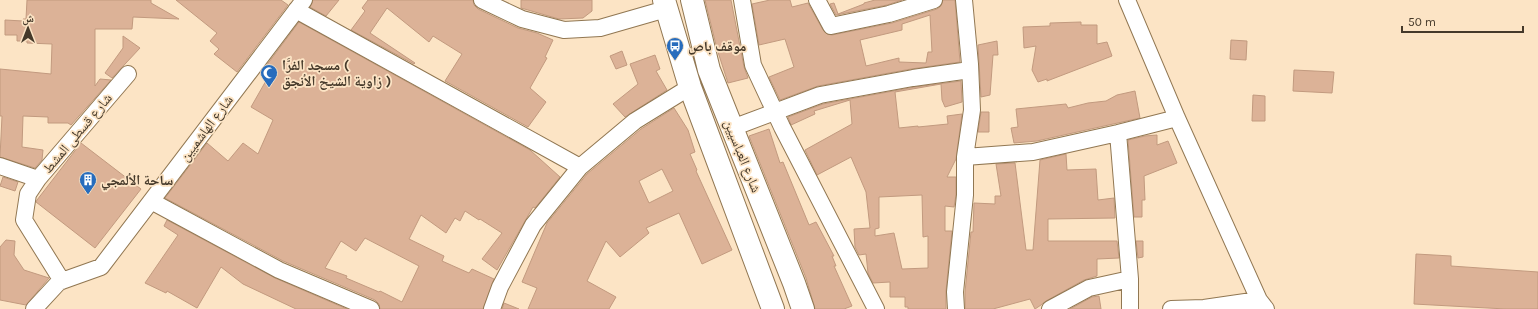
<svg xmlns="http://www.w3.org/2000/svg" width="1538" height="309" font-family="Karla,'Noto Naskh Arabic',sans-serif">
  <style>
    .building { fill: #dcb297; stroke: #c29a7f; fill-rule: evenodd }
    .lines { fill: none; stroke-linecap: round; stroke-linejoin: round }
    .minor-casing { stroke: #917752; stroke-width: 18 }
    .secondary-casing { stroke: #917752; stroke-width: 24 }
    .minor { stroke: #fff; stroke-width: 16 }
    .secondary { stroke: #fff; stroke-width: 22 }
    .labels { text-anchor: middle; stroke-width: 3.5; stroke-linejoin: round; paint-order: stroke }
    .poi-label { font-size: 14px; font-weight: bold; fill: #45392a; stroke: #fce4c5; text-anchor: start }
    .street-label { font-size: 14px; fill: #45392a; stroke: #fce4c5 }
  </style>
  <rect width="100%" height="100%" fill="#fce4c5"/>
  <!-- building -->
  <path class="building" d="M27 0H151V3L179 19 133 17 132 29H95V86L100 79 111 80 71 125 68 123H48V117L23 116 22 147 43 150 42 160 35 168 0 157 2 116H0V69L51 74 52 44 27 43V41H17V35H5V20L23 21V19H26Z
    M176 0H281L288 5 237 72 214 54 219 49 210 41 217 33Z
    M313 0H339L326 16 310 7Z
    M368 0H473L474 5 478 9 518 28 537 33 553 40 545 57 547 58 530 88 546 102 528 127 445 81 462 54 433 36 429 42 387 8 370 33 415 63 414 64 351 30 365 11 362 8Z
    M521 0H592V11L583 18 559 19 521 8Z
    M705 0H731L744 67 748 78 728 83 717 49Z
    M770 0H790L792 7 808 3 823 30 827 34 832 35 892 23 937 9 941 6 943 0H955L960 62 911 69 818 86 780 100 769 77 794 67 785 39 759 45 752 4ZM930 15 932 52H928L926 63 899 62V58L866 66 860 40 902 30V24Z
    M875 0H902L887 5 836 15 830 4 834 3 838 14 864 4V3Z
    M299 22 530 150 560 177 535 208 533 207 497 270 482 259 502 233 480 219 479 220 465 211 460 221 455 218 446 233 421 215 409 239 444 256 442 261 469 273 472 269 494 279 483 309H380L379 304 375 300 283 261 165 198 207 143 228 161 243 143 258 154 273 120 251 107 267 79 260 74ZM365 238 419 266 402 302 380 291 379 292 346 278 347 276 325 268 341 241 356 251Z
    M1081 22V25H1097V44L1107 42 1112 56 1047 81V79L1038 82 1032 70 1036 46 1024 48 1023 27 1050 26V23Z
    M123 36 140 48 112 78 105 73 123 48Z
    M1231 40 1247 41 1246 60 1230 59Z
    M997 41 998 55H993L990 95 981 97 978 45Z
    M622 51 627 65 616 69 610 56Z
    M655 55 660 69 656 71 667 90 625 117 613 104 638 84 630 64Z
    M1294 70 1334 72 1332 93 1293 91Z
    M961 81 962 102 945 107 942 100 941 84 895 92 899 128 918 126V127L948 124 947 116 962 114 956 159 947 177H956V195L954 207 945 206V231H952L946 291V309H908V307H905V297H890V282L873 283 868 273 866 254 859 255 855 247 854 229 870 228 866 192 851 157 817 175 805 150 852 124 850 100 814 111 815 114 791 125 788 117 823 104 915 87ZM922 195 923 237 928 236V268L902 269 894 233 875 236V229L879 228V197Z
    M1135 91 1140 118 1037 141 1014 143 1011 128 1018 127 1016 109 1066 104 1068 108 1088 103 1106 101 1117 95Z
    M1253 95 1265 96V121H1252Z
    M674 108 688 130 695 152 690 154 697 170 696 171 732 250 702 264 679 213 646 228 649 233 620 257 606 241 587 281 616 297 609 309H528L537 288 522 282 547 223 587 174 641 129ZM662 169 673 191 649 203 639 181Z
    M981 112H989V132H978Z
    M769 129 780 163 783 162 809 225 816 222 834 256H832L836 266H834L852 306 844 309H815L806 278 749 136Z
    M1157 135V145L1168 141 1177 163 1144 176 1145 200H1142V217H1134L1128 140 1145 136Z
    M81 143 141 189 95 248 36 202 37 200Z
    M1066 154 1067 170 1096 169 1098 200 1114 198 1115 218 1048 219V241H1117L1119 258 1097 259V276L1084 280 1046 301 1041 305 1035 309 1030 299 993 309H965V292L971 232H973L974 203 995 204V196H1001L996 164 1015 163 1026 250H1033L1040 160Z
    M3 177 18 182 15 191 0 186Z
    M167 220 275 278 347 309H296L243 284 221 267 197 308 167 291 166 293 145 283 178 235 164 226Z
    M6 240 15 241 14 255 24 270 49 278 26 305 0 300V247Z
    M1136 241H1143V257L1138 258Z
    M1416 254 1451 256V266L1538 272V309H1506L1414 304Z
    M1099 296 1101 309H1070L1092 297Z
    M504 303 519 309H502Z"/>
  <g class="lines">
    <defs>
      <path id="minor" d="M482 0 522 19 564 30 600 28 666 9
        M742 0 753 65 782 127 876 309
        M817 0 831 26 889 14 934 0
        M1127 0 1177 118 1259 300 1266 309
        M296 10 580 167
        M732 128 820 95 913 78 970 70
        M1118 133 1130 279V309
        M965 157 1033 152 1118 133 1177 118
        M0 166 38 179 128 74
        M38 179 28 194 24 220 62 281
        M151 201 279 270 371 309
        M34 309 59 282 101 267 304 0
        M492 309 500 287 533 225 580 167 635 121 690 87
        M956 309 955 292 965 195V157L972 110 970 64 964 0
        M1050 309 1089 288 1130 279
        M1171 309 1204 308 1259 300"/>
      <path id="secondary" d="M664 0 690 87 773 309
        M692 0 709 70 794 283 803 309"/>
    </defs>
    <!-- minor casing -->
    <use href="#minor" class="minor-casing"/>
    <!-- secondary casing -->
    <use href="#secondary" class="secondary-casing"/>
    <!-- minor -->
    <use href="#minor" class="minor"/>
    <!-- secondary -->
    <use href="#secondary" class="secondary"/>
  </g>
  <!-- icons -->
  <defs>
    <symbol id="bus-pin" viewBox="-11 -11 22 30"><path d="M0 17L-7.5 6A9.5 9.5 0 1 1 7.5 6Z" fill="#276cbd" stroke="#fce4c5"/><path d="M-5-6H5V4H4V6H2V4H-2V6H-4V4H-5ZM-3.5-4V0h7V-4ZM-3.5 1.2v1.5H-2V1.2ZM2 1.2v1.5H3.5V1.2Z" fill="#fff"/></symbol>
    <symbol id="mosque-pin" viewBox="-11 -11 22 30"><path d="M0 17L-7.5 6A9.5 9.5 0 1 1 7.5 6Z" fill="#276cbd" stroke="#fce4c5"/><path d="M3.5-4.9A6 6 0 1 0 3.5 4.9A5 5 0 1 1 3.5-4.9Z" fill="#fff"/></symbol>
    <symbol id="building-pin" viewBox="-11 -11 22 30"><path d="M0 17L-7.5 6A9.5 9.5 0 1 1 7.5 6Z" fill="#276cbd" stroke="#fce4c5"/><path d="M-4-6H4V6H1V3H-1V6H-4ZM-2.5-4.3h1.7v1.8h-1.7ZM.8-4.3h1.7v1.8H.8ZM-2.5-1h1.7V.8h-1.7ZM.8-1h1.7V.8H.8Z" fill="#fff"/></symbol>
  </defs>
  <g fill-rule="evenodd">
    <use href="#bus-pin" x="665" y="36" width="20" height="27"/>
    <use href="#mosque-pin" x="259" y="63" width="20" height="27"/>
    <use href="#building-pin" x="78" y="170" width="20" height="27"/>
  </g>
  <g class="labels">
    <!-- poi labels -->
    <g class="poi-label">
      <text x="688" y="51">موقف باص</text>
      <text x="282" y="70">مسجد الفرَّا (<tspan x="282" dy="16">زاوية الشيخ الأنجق )</tspan></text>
      <text x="101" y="185">ساحة الألمجي</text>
    </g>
    <!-- street labels -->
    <g class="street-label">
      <text transform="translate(206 128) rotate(-53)" y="5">شارع الهاشميين</text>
      <text transform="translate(77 133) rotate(-50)" y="5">شارع قسطى المشط</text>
      <text transform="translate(743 156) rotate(68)" y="5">شارع العباسيين</text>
    </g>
  </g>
  <!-- north arrow -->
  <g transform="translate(28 28)" stroke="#fce4c5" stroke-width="3" paint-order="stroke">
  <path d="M0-3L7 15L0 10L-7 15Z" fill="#45392a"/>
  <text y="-6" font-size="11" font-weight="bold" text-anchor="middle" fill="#45392a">ش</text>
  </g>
  <!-- scale -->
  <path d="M1402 26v6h121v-6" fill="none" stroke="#45392a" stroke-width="2"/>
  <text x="1408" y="26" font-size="12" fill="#45392a" stroke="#fce4c5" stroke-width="3" paint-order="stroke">50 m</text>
</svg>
